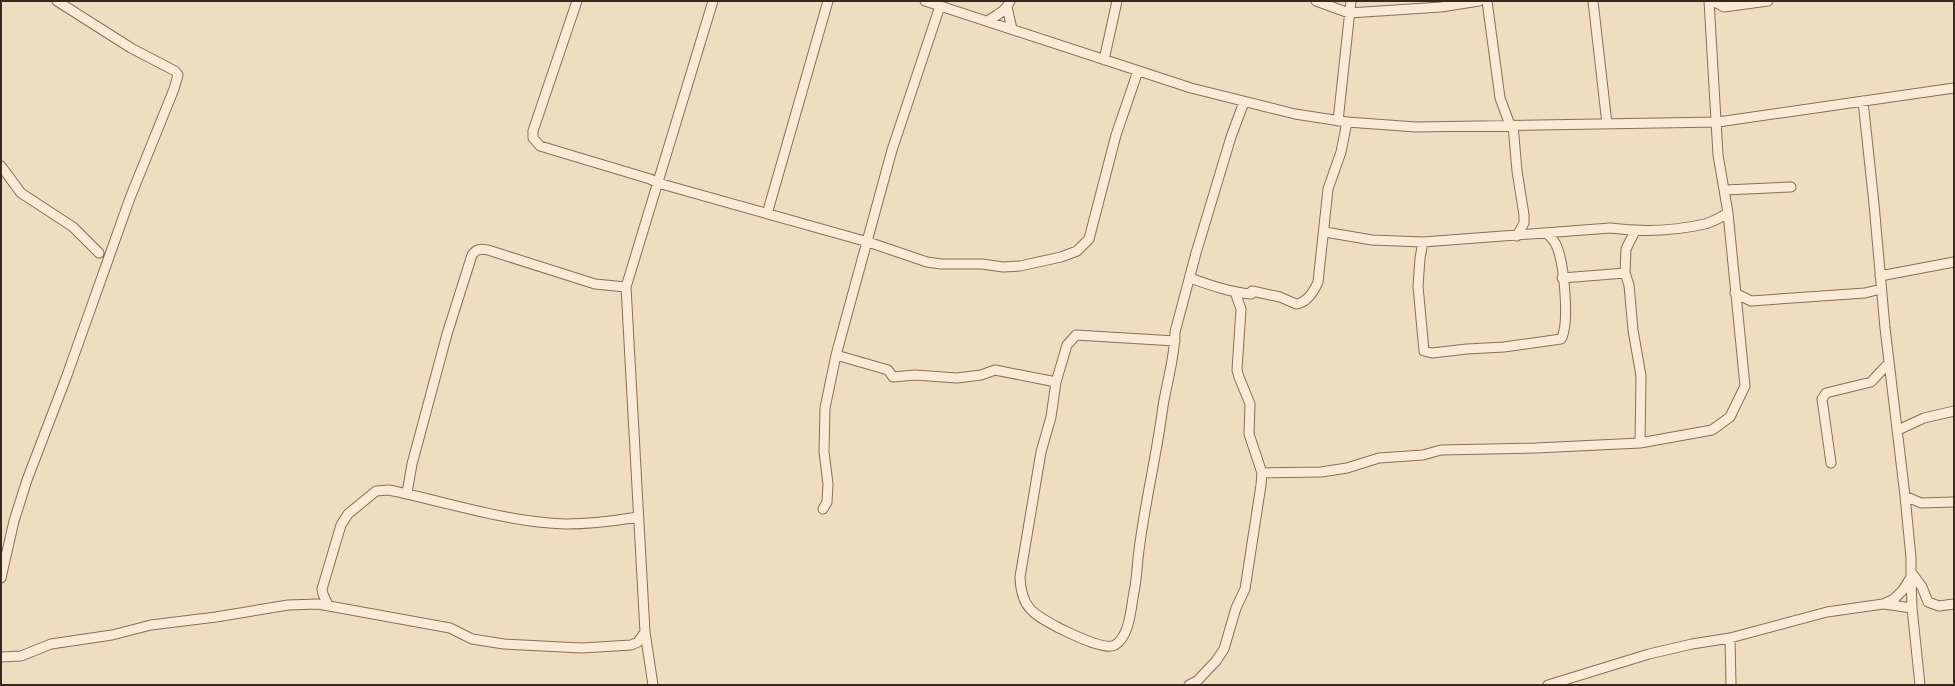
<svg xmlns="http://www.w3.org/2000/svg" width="1955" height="686" font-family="'Playfair Display',serif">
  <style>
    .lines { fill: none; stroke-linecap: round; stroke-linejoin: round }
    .street-casing { stroke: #8b6c58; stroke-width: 11 }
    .street { stroke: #faead5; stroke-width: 9 }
  </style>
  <rect width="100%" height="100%" fill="#f0dcc1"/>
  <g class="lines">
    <defs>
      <path id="street" d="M577 1 533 131V138L540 146 650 179 658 183 868 242 927 262 941 264H982L1003 267 1020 266 1061 257 1077 251 1089 239 1116 135 1138 71
        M925 1 1191 88 1295 114 1347 122 1416 127 1718 122 1954 88
        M1316 1 1349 13 1441 7 1479 1
        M1487 1 1500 98 1510 125
        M1593 1 1607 124
        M1713 1 1724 7 1768 1
        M1007 7 1012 29
        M989 20C997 15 1006 11 1010 1
        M1104 60 1117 1
        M1338 121 1351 1
        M1513 125 1517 171 1524 215V223L1517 236
        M1 166 21 193 73 227 99 253
        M1725 190 1791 187
        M767 214 828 1
        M1325 232 1372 240 1423 242 1610 228C1641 232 1674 231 1705 224 1713 222 1721 217 1728 213
        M1423 242 1420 258 1418 286 1424 351 1432 353 1467 349 1504 347 1561 339C1570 324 1564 264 1557 247 1555 241 1551 237 1546 233
        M1625 273 1629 285 1633 330 1641 376 1640 443
        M1880 276 1954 262
        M1190 278C1210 285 1229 292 1251 294L1252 291 1280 297 1296 304C1307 303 1314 291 1318 282L1328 189 1341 152 1347 122
        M1562 278 1625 273 1626 249 1635 231
        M1735 293 1751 301 1865 293 1881 289
        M1175 341 1076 335 1067 345 1056 382 1051 417 1041 452 1020 577C1021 608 1033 614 1059 628 1070 633 1104 651 1115 645 1130 636 1131 607 1134 592 1137 578 1137 564 1139 550 1145 502 1157 454 1163 406 1167 382 1175 356 1175 332L1196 253 1231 137 1244 102
        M836 355 888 370 893 377 915 375 957 378 981 375 995 370 1056 382
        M1898 430 1924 418 1954 411
        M1831 463 1822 399 1826 393 1871 382 1889 363
        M1262 473 1321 472 1347 468 1379 458 1423 455 1441 450 1536 448 1640 443 1712 430 1730 417 1745 386 1728 213 1718 155 1709 1
        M407 493 412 464 447 334 472 255C477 248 481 249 488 250L595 284 626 287
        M1905 496 1921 503 1954 502
        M823 509 827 502 828 484 824 452 825 408 836 355 892 150 940 6
        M1911 572 1922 587 1928 602 1939 606 1954 604
        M1911 577 1912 608 1920 685
        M1 578 14 521 27 480 66 378 130 198 174 89 178 75 175 71 131 48 57 1
        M1884 604 1912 608
        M328 605 323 594 322 589 341 525 348 514 376 491 389 490C447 502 506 522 565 524 589 524 614 521 638 517
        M1730 638 1731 685
        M1 657 21 656 51 644 112 635 151 625 216 617 288 605 318 604 450 628 472 639 504 644 582 648 631 645 638 642 645 632
        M653 685 645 632 626 287 713 1
        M1189 685 1197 681 1216 661 1224 649 1236 608 1245 589 1261 485 1262 473 1249 434 1250 404 1239 377 1237 370 1241 309 1235 292
        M1548 685 1649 654 1692 644 1730 638 1827 612 1883 604 1894 599 1903 590 1911 577V558L1905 496 1885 328 1874 204 1863 101"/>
    </defs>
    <!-- street casing -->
    <use href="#street" class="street-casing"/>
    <!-- street -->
    <use href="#street" class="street"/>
  </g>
  <!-- border -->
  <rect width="1955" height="686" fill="none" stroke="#3a271d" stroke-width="4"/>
</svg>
